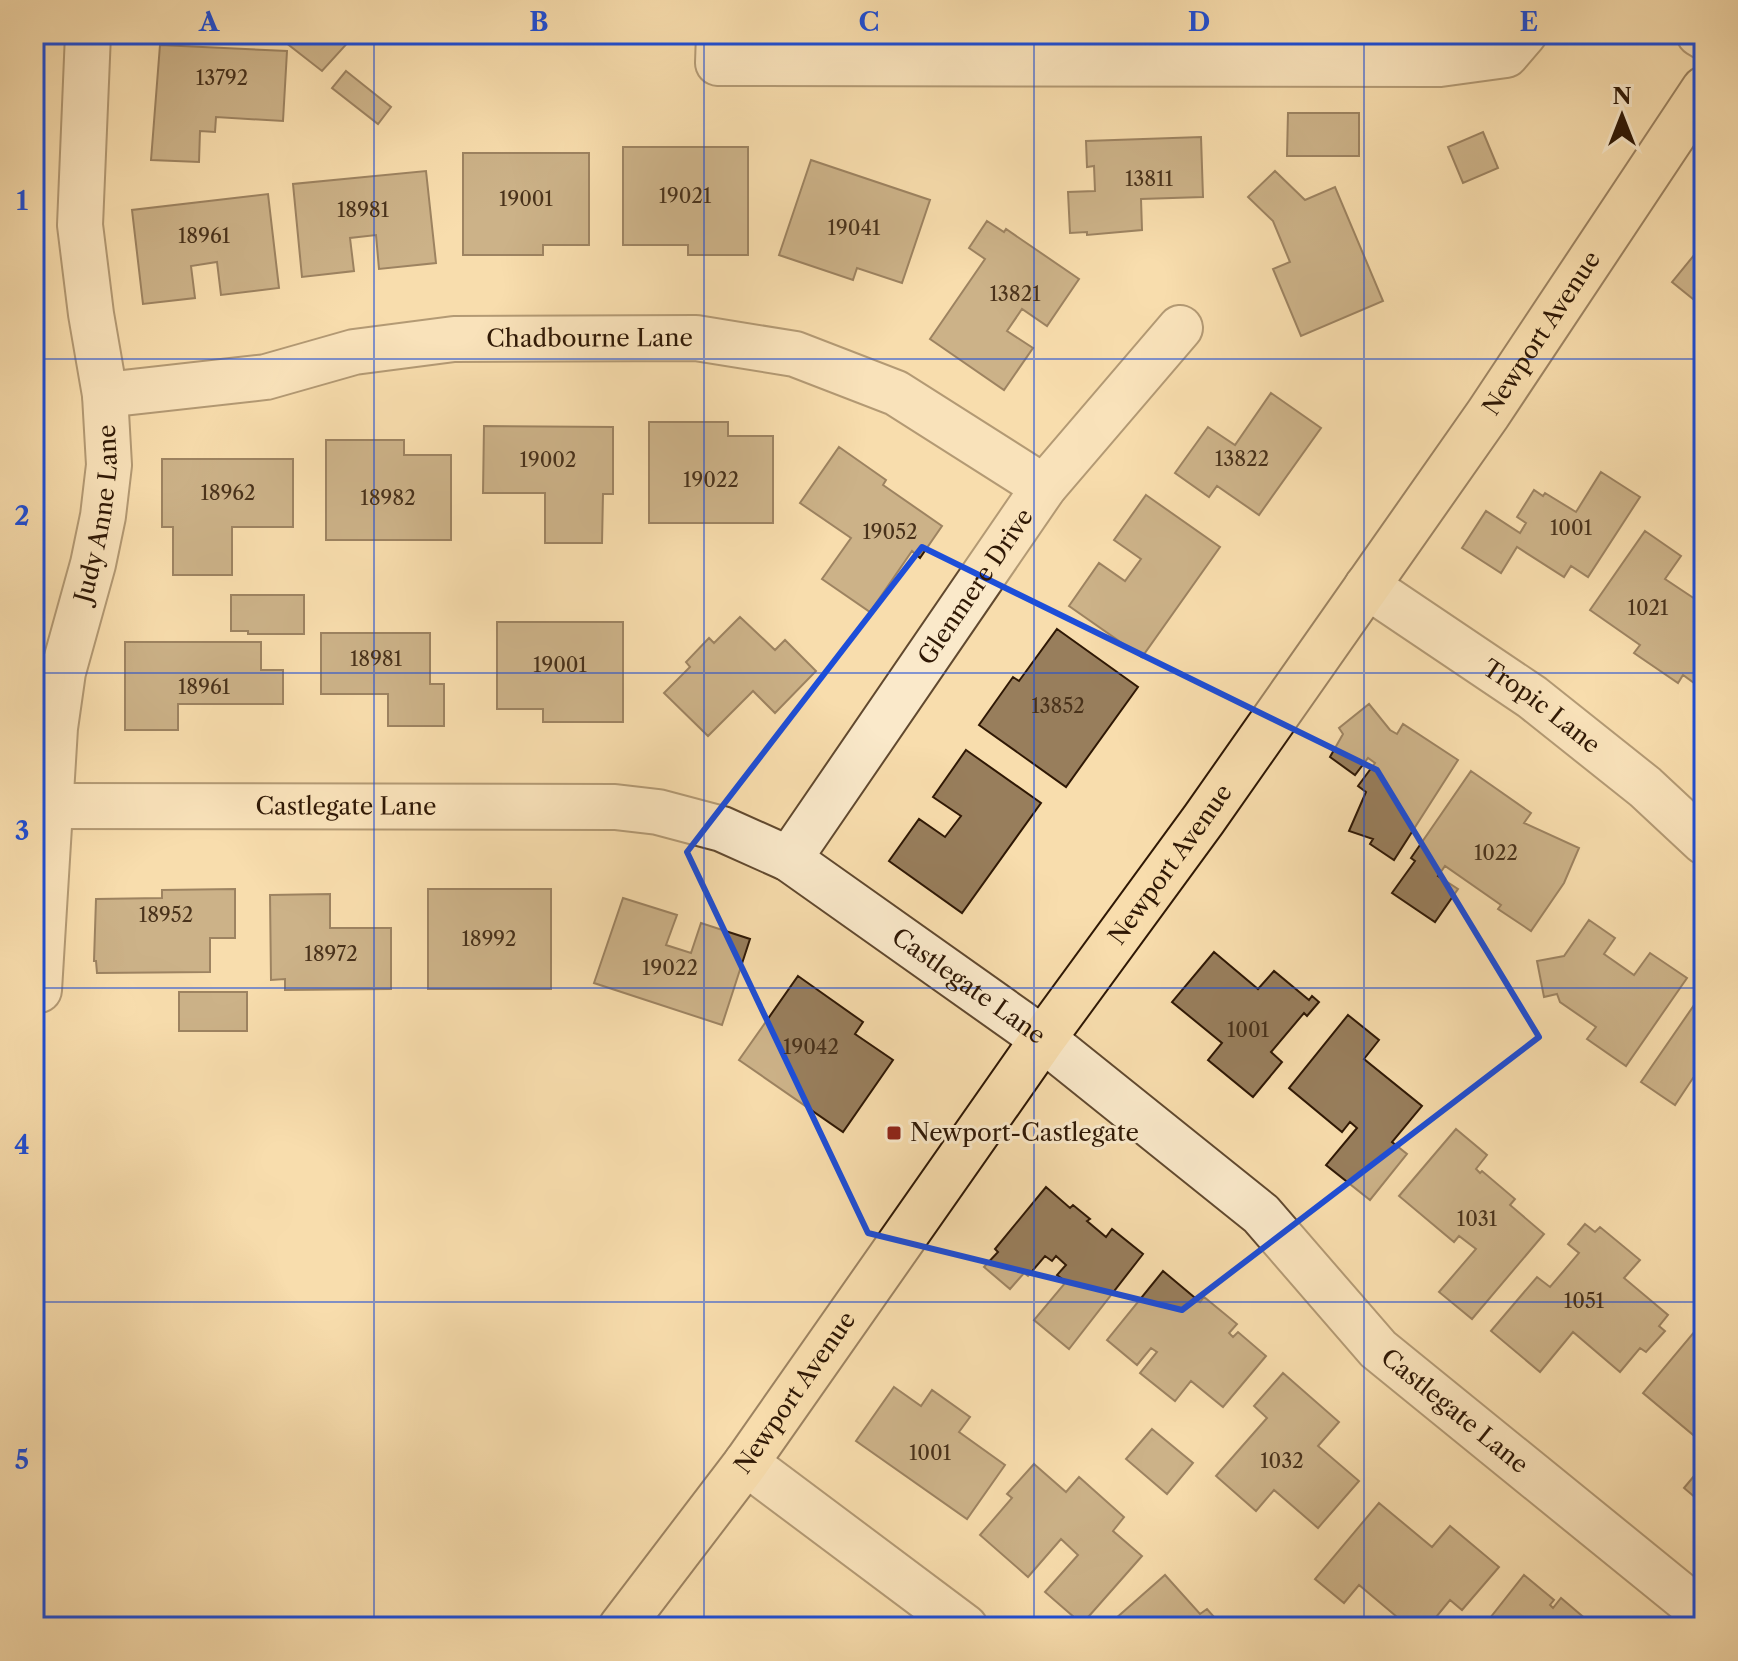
<svg xmlns="http://www.w3.org/2000/svg" width="1738" height="1661" font-family="'Libre Caslon Text',serif">
  <style>
    .building { fill: #987e5c; stroke: #2f1805; stroke-width: 2 }
    .lines { fill: none; stroke-linecap: round; stroke-linejoin: round }
    .minor-casing { stroke: #61492f; stroke-width: 48 }
    .major-casing { stroke: #2f1805; stroke-width: 48 }
    .minor { stroke: #fae9ca; stroke-width: 44 }
    .major { stroke: #f8ddad; stroke-width: 44 }
    .marked { fill: none; stroke: #1d4ed8; stroke-width: 6; stroke-linejoin: round }
    .grid { fill: none; stroke: #1d4ed8; stroke-width: 2; stroke-opacity: 0.55 }
    .poi-dot { fill: #8f2418; stroke: #fae9ca; stroke-width: 3 }
    .labels { text-anchor: middle; stroke-width: 6; stroke-linejoin: round; paint-order: stroke }
    .number-label { font-size: 20px; fill: #49321b }
    .street-label { font-size: 24px; fill: #2f1805; stroke: #fae9ca }
    .poi-label { font-size: 24px; fill: #2f1805; stroke: #fae9ca; text-anchor: start }
    .neatline { fill: none; stroke: #1d4ed8; stroke-width: 3 }
    .grid-label { font-size: 26px; text-anchor: middle; font-weight: bold; fill: #1d4ed8 }
  </style>
  <rect width="100%" height="100%" fill="#f8ddad"/>
  <filter id="stains"><feTurbulence type="fractalNoise" baseFrequency=".0025" numOctaves="4"/><feColorMatrix values="0 0 0 0 .2 0 0 0 0 .09 0 0 0 0 .02 0 0 0 .5 -.17"/></filter>
  <radialGradient id="worn" r=".72"><stop offset=".6" stop-color="#630" stop-opacity="0"/><stop offset="1" stop-color="#630" stop-opacity=".3"/></radialGradient>
  <!-- building -->
  <path class="building" d="M291 34H351L352 38 322 71 285 42Z
    M160 45 287 51 283 121 216 117 215 132 200 131 199 162 151 160Z
    M346 71 391 107 378 124 332 88Z
    M1288 113H1359V156H1287Z
    M1483 132 1498 168 1463 183 1448 147Z
    M1201 137 1203 197 1141 199 1142 230 1087 235V232L1070 233 1068 192 1095 191 1094 166 1087 167 1086 141Z
    M623 147H748V255H688V245H623Z
    M463 153H589V245H543V255H463Z
    M811 160 930 200 902 283 857 268 853 280 779 255Z
    M426 171 436 263 379 269 376 235 350 238 354 271 302 277 293 184Z
    M1275 171 1305 200 1335 187 1383 301 1301 336 1273 269 1290 262 1273 221 1248 197Z
    M268 194 279 288 221 295 217 262 191 266 195 298 143 304 132 210Z
    M987 221 1004 232 1006 229 1079 279 1047 326 1022 309 1007 331 1033 348 1004 390 930 339 985 259 969 248Z
    M1704 243V308L1672 282Z
    M1271 393 1321 428 1259 515 1217 486 1209 497 1175 473 1208 427 1235 445Z
    M649 422H728V436H773V523H649Z
    M484 426 613 427V494H603L602 543H545V493H483Z
    M326 440H404V455H451V540H326Z
    M839 447 886 480 883 485 942 526 920 558 912 551 870 612 822 579 851 538 800 503Z
    M162 459H293V527H232V575H173V527H162Z
    M1601 472 1640 497 1588 577 1571 566 1564 577 1517 547 1501 573 1462 548 1486 511 1520 533 1526 523 1517 517 1534 490 1543 496 1545 493 1576 512Z
    M1146 495 1220 547 1142 657 1069 606 1099 563 1125 581 1141 559 1114 540Z
    M1645 531 1681 556 1665 579 1704 605V684L1701 688 1683 675 1678 683 1634 653 1640 645 1590 610Z
    M231 595H304V634H248V631H231Z
    M740 617 775 650 785 640 816 671 775 713 753 691 708 736 664 693 690 667 686 662 709 638 714 643Z
    M497 622H623V722H543V709H497Z
    M1057 629 1138 687 1066 787 979 725 1013 677 1019 681Z
    M321 633H430V684H444V726H388V694H321Z
    M125 642H261V670H283V704H178V730H125Z
    M1369 704 1390 730 1397 734 1403 724 1458 760 1394 860 1370 844 1373 839 1349 831 1366 792 1358 786 1375 763 1368 758 1355 775 1330 757 1343 734 1339 728Z
    M966 750 1041 803 962 913 889 861 919 819 945 837 961 816 933 797Z
    M1471 771 1531 813 1524 823 1579 848 1564 883 1531 931 1498 909 1501 905 1445 866 1438 876 1458 889 1435 922 1392 893 1415 861 1411 858Z
    M235 889V938H210V972L97 973 96 961H94L96 899 162 898V890Z
    M428 889H551V989H428Z
    M330 894V928H391V989L285 990V979L271 980 270 895Z
    M623 898 677 915 666 945 691 953 701 923 750 939 722 1025 594 983Z
    M1589 920 1615 938 1604 954 1634 975 1650 953 1687 978 1626 1066 1587 1039 1596 1027 1560 1002 1557 994 1544 997 1537 961 1564 956Z
    M1214 952 1258 989 1274 971 1309 1000 1312 996 1319 1002 1307 1016 1304 1013 1271 1052 1282 1062 1253 1097 1208 1060 1222 1043 1172 1002Z
    M798 976 863 1022 855 1034 893 1060 843 1132 739 1060Z
    M179 992H247V1031H179Z
    M1701 995 1704 997V1085L1693 1078 1675 1105 1641 1082Z
    M1348 1015 1379 1040 1364 1059 1422 1106 1392 1142 1407 1154 1370 1200 1326 1165 1357 1128 1350 1122 1342 1132 1289 1088Z
    M1456 1129 1487 1155 1476 1169 1480 1173 1482 1171 1515 1199 1510 1205 1544 1234 1472 1319 1439 1292 1476 1249 1459 1236 1454 1242 1399 1196Z
    M1046 1187 1070 1208 1073 1205 1090 1219 1087 1221 1106 1237 1112 1229 1143 1254 1069 1349 1034 1320 1066 1282 1057 1275 1066 1265 1056 1256 1052 1261 1045 1256 1028 1276 1024 1273 1010 1289 984 1267 998 1252 995 1249Z
    M1585 1224 1595 1232 1600 1227 1640 1260 1624 1278 1668 1315 1659 1326 1665 1331 1646 1352 1640 1348 1620 1372 1573 1332 1540 1372 1491 1331 1537 1277 1550 1287 1579 1253 1568 1244Z
    M1163 1271 1200 1302 1204 1297 1237 1324 1229 1333 1233 1337 1238 1332 1266 1356 1223 1407 1191 1381 1175 1401 1140 1373 1157 1352 1151 1348 1137 1365 1107 1340Z
    M1700 1325 1704 1328V1444L1643 1393Z
    M1283 1373 1339 1422 1318 1446 1359 1481 1318 1528 1274 1490 1256 1511 1216 1476 1267 1418 1254 1406Z
    M894 1387 921 1406 932 1390 970 1417 959 1432 1005 1465 967 1519 856 1441Z
    M1152 1429 1193 1463 1167 1494 1126 1459Z
    M1034 1464 1066 1492 1079 1477 1124 1517 1113 1531 1142 1556 1082 1624 1045 1592 1078 1555 1061 1539 1028 1577 980 1535 1012 1498 1007 1494Z
    M1704 1464V1505L1684 1488Z
    M1379 1503 1432 1547 1450 1526 1499 1567 1462 1610 1450 1600 1428 1627H1398L1403 1622 1359 1585 1344 1603 1315 1579Z
    M1165 1575 1200 1614 1207 1609 1223 1627H1106Z
    M1524 1575 1554 1600 1550 1605 1553 1608 1561 1598 1594 1626 1483 1627Z"/>
  <g class="lines">
    <defs>
      <g id="minor">
        <path d="M719 34 718 63 1440 64 1506 55 1524 34"/>
        <path d="M1699 34 1704 37"/>
        <path id="s1" d="M105 395 266 377 354 352 454 339 696 338 795 354 896 393 1044 487"/>
        <path id="s2" d="M1367 586 1532 697 1645 787 1704 842"/>
        <path id="s3" d="M48 806 615 807 658 812 722 829 789 859 1043 1039 1261 1214 1378 1349 1704 1614"/>
        <path id="s4" d="M789 859 1044 487 1180 328"/>
        <path id="s5" d="M39 990 55 728 63 672 93 564 103 516 109 465 105 395 91 314 80 225 88 34"/>
        <path d="M746 1463 965 1627"/>
      </g>
      <g id="major">
        <path id="s6" d="M621 1627 746 1463 1043 1039 1204 819 1488 414 1704 89"/>
      </g>
    </defs>
    <!-- minor casing -->
    <use href="#minor" class="minor-casing"/>
    <!-- major casing -->
    <use href="#major" class="major-casing"/>
    <!-- minor -->
    <use href="#minor" class="minor"/>
    <!-- major -->
    <use href="#major" class="major"/>
  </g>
  <!-- marked area -->
  <path d="M0 0H1738V1661H0ZM922 547 1377 770 1539 1037 1182 1310 868 1233 687 852Z" fill="#f8ddad" fill-opacity=".55" fill-rule="evenodd"/>
  <path class="marked" d="M922 547 1377 770 1539 1037 1182 1310 868 1233 687 852Z"/>
  <!-- grid -->
  <path class="grid" d="M374 34V1627M704 34V1627M1034 34V1627M1364 34V1627M34 359H1704M34 673H1704M34 988H1704M34 1302H1704"/>
  <!-- markers -->
  <rect class="poi-dot" x="886" y="1125" width="16" height="16" rx="4"/>
  <g class="labels">
    <!-- number labels -->
    <g class="number-label">
      <text x="222" y="85">13792</text>
      <text x="1149" y="186">13811</text>
      <text x="685" y="203">19021</text>
      <text x="526" y="206">19001</text>
      <text x="363" y="217">18981</text>
      <text x="854" y="235">19041</text>
      <text x="204" y="243">18961</text>
      <text x="1015" y="301">13821</text>
      <text x="1242" y="466">13822</text>
      <text x="548" y="467">19002</text>
      <text x="711" y="487">19022</text>
      <text x="228" y="500">18962</text>
      <text x="388" y="505">18982</text>
      <text x="1571" y="535">1001</text>
      <text x="890" y="539">19052</text>
      <text x="1648" y="615">1021</text>
      <text x="376" y="666">18981</text>
      <text x="560" y="672">19001</text>
      <text x="204" y="694">18961</text>
      <text x="1058" y="713">13852</text>
      <text x="1496" y="860">1022</text>
      <text x="166" y="922">18952</text>
      <text x="489" y="946">18992</text>
      <text x="331" y="961">18972</text>
      <text x="670" y="975">19022</text>
      <text x="1248" y="1037">1001</text>
      <text x="811" y="1054">19042</text>
      <text x="1477" y="1226">1031</text>
      <text x="1584" y="1308">1051</text>
      <text x="930" y="1460">1001</text>
      <text x="1282" y="1468">1032</text>
    </g>
    <!-- street labels -->
    <g class="street-label">
      <text dy="8" stroke="none"><textPath href="#s6" startOffset="1588">Newport Avenue</textPath></text>
      <text dy="8" stroke="none"><textPath href="#s1" startOffset="490">Chadbourne Lane</textPath></text>
      <text dy="8" stroke="none"><textPath href="#s5" startOffset="482">Judy Anne Lane</textPath></text>
      <text dy="8" stroke="none"><textPath href="#s4" startOffset="330">Glenmere Drive</textPath></text>
      <text dy="8" stroke="none"><textPath href="#s2" startOffset="212">Tropic Lane</textPath></text>
      <text dy="8" stroke="none"><textPath href="#s3" startOffset="298">Castlegate Lane</textPath></text>
      <text dy="8" stroke="none"><textPath href="#s6" startOffset="940">Newport Avenue</textPath></text>
      <text dy="8" stroke="none"><textPath href="#s3" startOffset="970">Castlegate Lane</textPath></text>
      <text dy="8" stroke="none"><textPath href="#s6" startOffset="292">Newport Avenue</textPath></text>
      <text dy="8" stroke="none"><textPath href="#s3" startOffset="1618">Castlegate Lane</textPath></text>
    </g>
    <!-- poi labels -->
    <g class="poi-label">
      <text x="910" y="1141">Newport-Castlegate</text>
    </g>
  </g>
  <!-- margin -->
  <rect width="1738" height="1661" fill="none" stroke="#f8ddad" stroke-width="88"/>
  <!-- north arrow -->
  <g transform="translate(1622 116)" stroke="#fae9ca" stroke-width="6" paint-order="stroke">
  <path d="M0-6L14 30L0 20L-14 30Z" fill="#2f1805"/>
  <text y="-12" font-size="22" font-weight="bold" text-anchor="middle" fill="#2f1805">N</text>
  </g>
  <rect x="44" y="44" width="1650" height="1573" class="neatline"/>
  <g class="grid-label">
    <text x="209" y="31">A</text>
    <text x="539" y="31">B</text>
    <text x="869" y="31">C</text>
    <text x="1199" y="31">D</text>
    <text x="1529" y="31">E</text>
    <text x="22" y="210">1</text>
    <text x="22" y="525">2</text>
    <text x="22" y="840">3</text>
    <text x="22" y="1154">4</text>
    <text x="22" y="1469">5</text>
  </g>
  <rect width="100%" height="100%" filter="url(#stains)"/>
  <rect width="100%" height="100%" fill="url(#worn)"/>
</svg>
